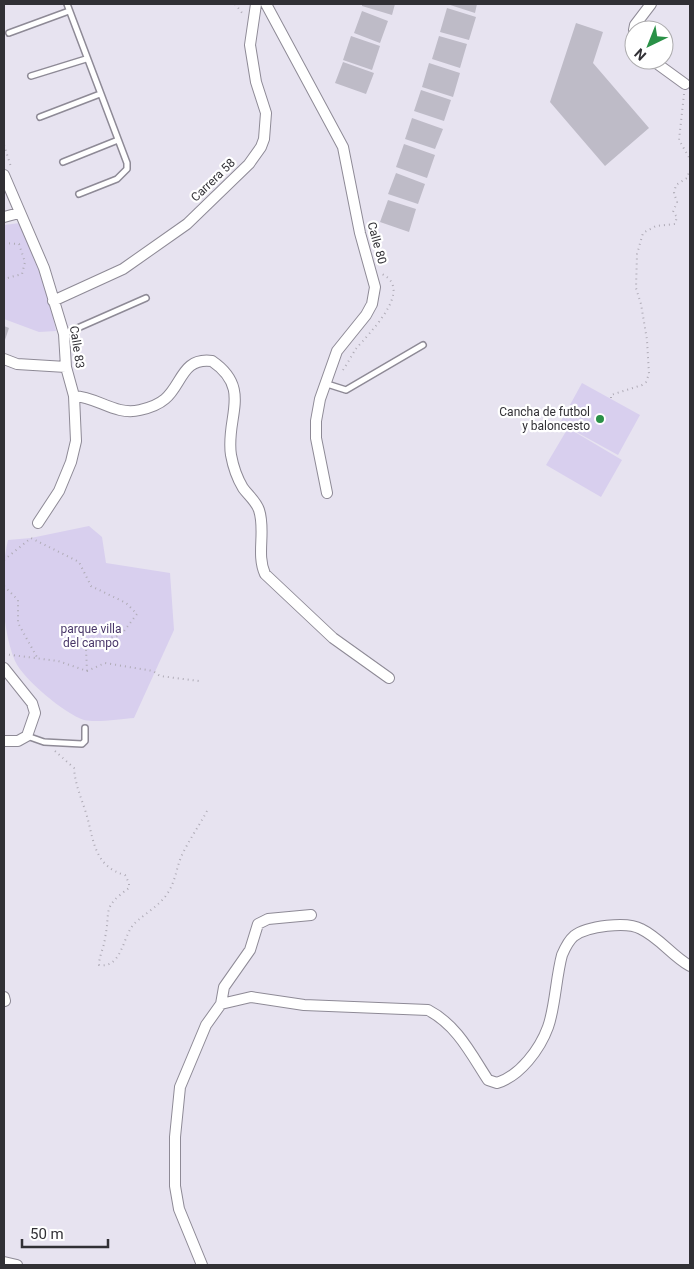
<svg xmlns="http://www.w3.org/2000/svg" width="694" height="1269" font-family="Roboto,sans-serif">
  <style>
    .green { fill: #d8cfee }
    .building { fill: #bebbc7 }
    .lines { fill: none; stroke-linecap: round; stroke-linejoin: round }
    .lane-casing { stroke: #8e8a96; stroke-width: 8 }
    .street-casing { stroke: #8e8a96; stroke-width: 12 }
    .path { stroke: #afabb6; stroke-width: 2; stroke-dasharray: 1 4; stroke-linecap: butt }
    .lane { stroke: #fff; stroke-width: 5 }
    .street { stroke: #fff; stroke-width: 10 }
    .poi-dot { fill: #2a9147; stroke: #fff; stroke-width: 2 }
    .labels { text-anchor: middle; stroke-width: 4.5; stroke-linejoin: round; paint-order: stroke }
    .street-label { font-size: 12px; fill: #313035; stroke: #fff }
    .poi-label { font-size: 12px; fill: #313035; stroke: #fff; text-anchor: end }
    .park-label { font-size: 12px; fill: #493769; stroke: #fff }
  </style>
  <rect width="100%" height="100%" fill="#e7e3f0"/>
  <!-- green -->
  <path class="green" d="M20 223 42 270 56 331 39 332 4 319V225Z
    M582 383 640 415 618 455 560 423Z
    M568 428 622 460 601 497 546 465Z
    M89 526 102 537 106 563 170 573 174 630 134 718C122 719 95 723 84 720 65 714 23 679 15 661 1 628 0 574 8 540L31 538Z"/>
  <!-- building -->
  <path class="building" d="M362 4H395L392 15 362 6Z
    M447 4H477L475 13Z
    M447 8 476 17 469 40 440 32Z
    M362 11 388 21 380 43 354 33Z
    M576 23 603 32 593 63 649 128 605 166 550 102Z
    M351 36 380 46 372 70 343 60Z
    M439 36 467 44 460 68 432 59Z
    M343 62 374 73 366 94 335 83Z
    M429 63 460 73 453 97 422 87Z
    M421 90 451 100 444 121 414 111Z
    M412 118 443 129 435 149 405 139Z
    M404 144 435 155 427 178 396 167Z
    M396 173 425 184 418 204 388 194Z
    M388 200 416 209 409 232 380 222Z
    M4 326 9 328 4 343Z"/>
  <g class="lines">
    <defs>
      <path id="lane" d="M67 4 127 163V169L117 179 79 194
        M9 33 69 11
        M31 76 86 59
        M40 117 100 94
        M63 162 118 140
        M64 334 146 298
        M324 383 346 390 423 345
        M27 736 44 742 82 744 85 741V728"/>
      <path id="street" d="M266 4 343 147 360 233 375 287 372 304 366 315 337 351 320 399 316 421V438L327 493
        M634 30 635 25 651 4
        M652 60 685 84
        M4 175 44 268 64 334 66 367 74 396 76 441 71 462 59 491 38 523
        M4 217 19 213
        M53 301 123 269 187 224 249 164 261 147 264 139 266 113 256 82 250 45 256 4
        M4 359 17 364 66 367
        M74 396C98 397 115 416 140 410 149 408 158 405 165 399 182 385 182 357 212 361 253 389 225 418 231 455 233 466 237 478 243 488 248 495 256 501 259 510 266 531 256 554 265 574L333 638 389 678
        M4 668 32 703 35 713 27 736 18 741H4
        M4 997 5 1001
        M221 1004 224 987 250 950 258 924 268 919 311 915
        M4 1262 17 1265
        M202 1265 179 1209 175 1186V1137L180 1087 206 1025 221 1004 251 997 304 1005 428 1010C457 1025 471 1054 488 1080L497 1083C520 1076 540 1049 548 1027 555 1008 556 977 562 955 565 948 568 941 574 936 587 926 627 921 641 929 660 938 672 956 690 966"/>
    </defs>
    <!-- lane casing -->
    <use href="#lane" class="lane-casing"/>
    <!-- street casing -->
    <use href="#street" class="street-casing"/>
    <!-- path -->
    <path class="path" d="M235 4 243 14
      M684 94 679 140 690 159
      M4 145 11 167
      M4 243 19 244 25 262 22 274 4 279
      M343 370C347 364 351 357 355 350 368 334 415 290 382 274
      M611 398V395L642 385 646 382 649 374 647 340 641 304 636 288 637 254 643 233 656 226 675 224 677 217 673 212 677 202 674 193 676 185 687 178 690 170
      M4 560 31 538 79 562 91 586 126 603 137 614 121 635 101 640 86 649 87 671
      M4 586 18 600V623L38 659
      M4 654 58 661 87 671 105 663 153 671 160 676 199 681
      M55 751 74 768C75 784 81 797 86 813 94 839 93 866 125 875L129 883V888C101 908 111 910 105 938 104 948 99 956 99 965 120 969 123 940 131 928 138 917 158 908 167 894 176 881 176 868 182 855 189 840 199 826 207 811"/>
    <!-- lane -->
    <use href="#lane" class="lane"/>
    <!-- street -->
    <use href="#street" class="street"/>
  </g>
  <!-- markers -->
  <circle class="poi-dot" cx="600" cy="419" r="5"/>
  <g class="labels">
    <!-- street labels -->
    <g class="street-label">
      <text transform="translate(213 180) rotate(-44)" y="4">Carrera 58</text>
      <text transform="translate(377 243) rotate(75)" y="4">Calle 80</text>
      <text transform="translate(77 347) rotate(81)" y="4">Calle 83</text>
    </g>
    <!-- poi labels -->
    <g class="poi-label">
      <text x="590" y="416">Cancha de futbol<tspan x="590" dy="14">y baloncesto</tspan></text>
    </g>
    <!-- park labels -->
    <g class="park-label">
      <text x="91" y="633">parque villa<tspan x="91" dy="14">del campo</tspan></text>
    </g>
  </g>
  <!-- border -->
  <rect width="694" height="1269" fill="none" stroke="#313035" stroke-width="10"/>
  <!-- north arrow -->
  <g transform="translate(649 45) rotate(223)"><circle r="24" fill="#ffffff" stroke="#adacae"/>
  <path d="M0-4L9 19L0 12L-9 19Z" fill="#2a9147"/>
  <text y="-8" font-size="14" font-weight="bold" text-anchor="middle" fill="#313035">N</text>
  </g>
  <!-- scale -->
  <path d="M22 1239v8h86v-8" fill="none" stroke="#313035" stroke-width="2.5"/>
  <text x="30" y="1239" font-size="15" fill="#313035" stroke="#ffffff" stroke-width="4" paint-order="stroke">50 m</text>
</svg>
